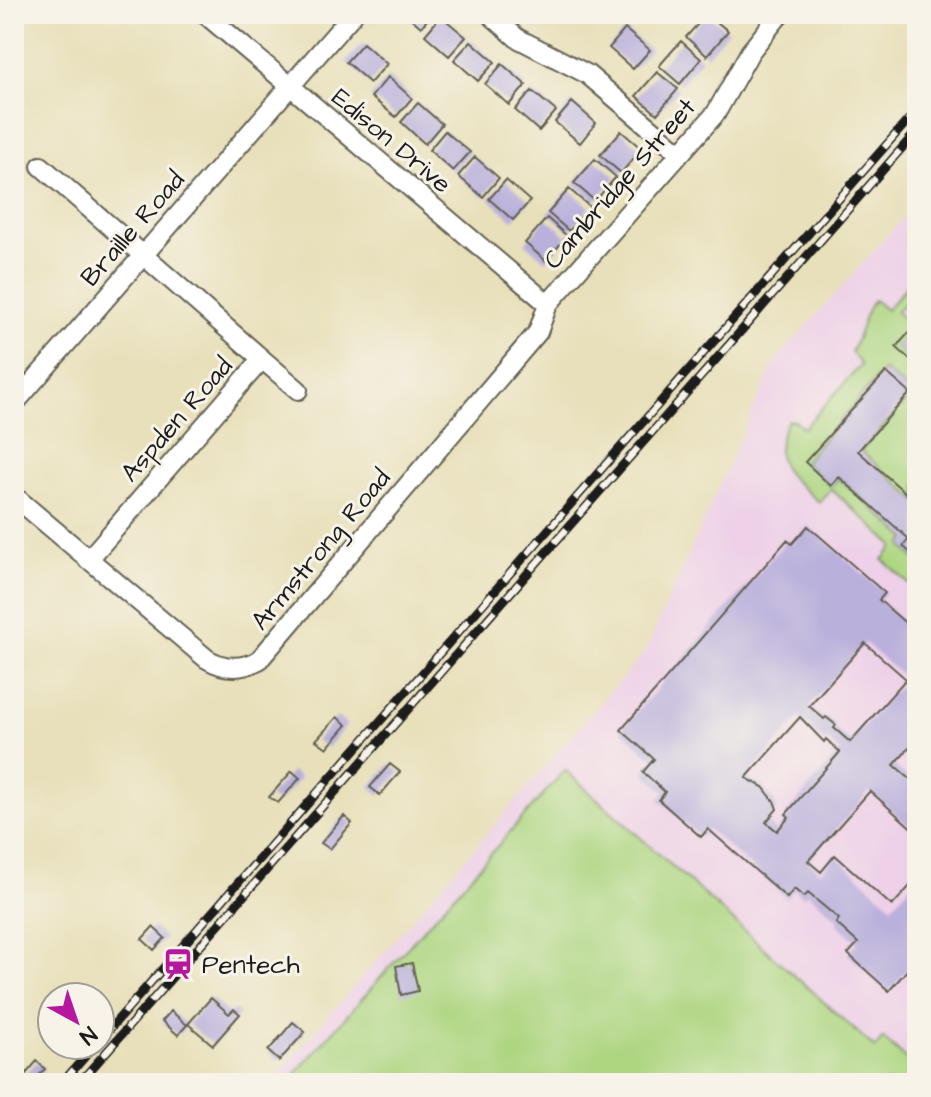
<svg xmlns="http://www.w3.org/2000/svg" width="931" height="1097" font-family="'Architects Daughter',sans-serif">
  <style>
    .built { fill: #eed0e8 }
    .green { fill: #add681; stroke: #64794e; stroke-width: 2 }
    .building { fill: #bab0dc; fill-rule: evenodd }
    .lines { fill: none; stroke-linecap: round; stroke-linejoin: round }
    .minor-casing { stroke: #636153; stroke-width: 22 }
    .minor { stroke: #fff; stroke-width: 18 }
    .rail-casing { stroke: #1c1c1c; stroke-width: 9 }
    .rail { stroke: #f7f3e8; stroke-width: 6; stroke-dasharray: 18; stroke-linecap: butt }
    .labels { text-anchor: middle; stroke-width: 6; stroke-linejoin: round; paint-order: stroke }
    .street-label { font-size: 26px; fill: #1c1c1c; stroke: #f7f3e8 }
    .poi-label { font-size: 26px; fill: #1c1c1c; stroke: #f7f3e8; text-anchor: start }
  </style>
  <rect width="100%" height="100%" fill="#f7f3e8"/>
  <filter id="ink" filterUnits="userSpaceOnUse"><feTurbulence type="fractalNoise" baseFrequency=".0125" numOctaves="2"/><feDisplacementMap in="SourceGraphic" scale="16" xChannelSelector="R" yChannelSelector="G"/><feConvolveMatrix kernelMatrix="1 2 1 2 8 2 1 2 1" color-interpolation-filters="sRGB"/></filter>
  <filter id="wash" filterUnits="userSpaceOnUse"><feTurbulence type="fractalNoise" baseFrequency=".006" numOctaves="4" result="noise"/><feDisplacementMap in="SourceGraphic" scale="32" xChannelSelector="R" yChannelSelector="G"/><feGaussianBlur stdDeviation="1.8" result="paint"/><feColorMatrix in="noise" values="0 0 0 0 0 0 0 0 0 0 0 0 0 0 0 0 0 1.4 0 .05"/><feComposite in="paint" operator="in"/></filter>
  <g filter="url(#wash)">
    <rect width="100%" height="100%" fill="#e8e0ba"/>
    <!-- built -->
    <path class="built" d="M917 202V1083H270L645 652 774 363Z"/>
    <!-- green -->
    <path class="green" d="M917 274V289L896 312 913 328 896 347 917 366V398L884 370 804 462 831 486 839 478 907 539 902 546 917 560V591L883 560 894 546 831 489 819 502C789 476 765 463 788 420L795 421 804 428 861 365 851 352C860 337 865 308 874 300L886 310Z
      M908 399 917 407V501L861 451Z
      M565 770 875 1048 883 1038 917 1069V1083H287Z"/>
    <g id="blocks">
      <!-- building -->
      <path class="building" d="M406 14H432L421 27Z
        M707 14 728 31 707 56 686 37Z
        M441 16 466 37 449 56 425 35Z
        M625 29 650 50 633 69 609 48Z
        M471 41 495 62 478 81 454 60Z
        M681 41 701 59 680 84 659 66Z
        M363 43 387 64 370 83 346 62Z
        M502 64 526 85 509 105 485 84Z
        M657 72 678 89 657 114 636 96Z
        M388 77 412 98 396 117 371 97Z
        M532 91 556 111 539 131 515 110Z
        M572 102 596 123 580 143 555 122Z
        M418 103 442 124 425 144 401 122Z
        M445 131 470 152 453 171 429 150Z
        M621 131 642 149 621 173 600 155Z
        M475 157 499 178 483 197 458 176Z
        M595 159 616 177 595 201 574 183Z
        M506 180 530 201 513 220 489 199Z
        M569 189 590 207 569 231 548 213Z
        M547 218 567 236 546 261 525 243Z
        M917 324V366L896 347Z
        M886 372 910 393 858 451 917 503V559L903 546 909 539 839 477 831 486 805 462Z
        M808 526 885 593 879 600 917 633V739L894 765 917 785V833L870 791 808 861 821 872 835 855 892 906 917 878V940L909 949 917 959 889 991 848 954 858 943 836 923 839 919 808 893 804 897 794 889 787 898 708 829 701 837 659 800 665 792 643 772 654 759 621 730 787 540 792 544ZM865 643 906 679 850 742 834 728 836 725 826 717 824 719 809 706ZM800 717 824 742 826 739 840 752 786 814 789 817 777 831 766 822 777 809 774 801 763 787 746 778Z
        M337 717 347 725 327 748 316 740Z
        M390 764 400 772 380 795 370 787Z
        M292 771 300 778 278 803 269 797Z
        M344 816 352 823 330 849 321 843Z
        M153 927 165 938 154 950 142 939Z
        M412 963 418 991 401 995 396 966Z
        M211 998 229 1014 234 1009 240 1014 213 1045 188 1024Z
        M171 1011 187 1025 178 1035 162 1021Z
        M293 1022 305 1032 279 1061 268 1051Z
        M37 1061 45 1069 32 1083H18Z"/>
    </g>
  </g>
  <g filter="url(#ink)">
    <use href="#blocks" fill-opacity="0" stroke="#636153" stroke-width="2"/>
    <g class="lines">
      <defs>
        <path id="minor" d="M205 14 548 304
          M490 14 517 38 587 74 680 153
          M41 166 262 359 88 560
          M262 359 298 390
          M14 404 353 14
          M14 496 207 659C224 669 241 670 259 660L538 332 548 304 716 113 750 52 780 14"/>
      </defs>
      <!-- minor casing -->
      <use href="#minor" class="minor-casing"/>
      <!-- minor -->
      <use href="#minor" class="minor"/>
      <defs>
        <path id="rail" d="M100 1040 917 110
          M62 1083 95 1045
          M79 1083 917 131"/>
      </defs>
      <!-- rail casing -->
      <use href="#rail" class="rail-casing"/>
      <!-- rail -->
      <use href="#rail" class="rail"/>
    </g>
  </g>
  <!-- icons -->
  <defs>
    <symbol id="station-bare" viewBox="-9 -9 18 18"><path d="M-3-6H3Q5-6 5-4V2Q5 4 3 4L4.5 6H3L1.5 4h-3L-3 6H-4.5L-3 4Q-5 4-5 2V-4Q-5-6-3-6ZM-3.5-4v3h7v-3ZM-3.5 1v1.5H-2V1ZM2 1v1.5H3.5V1Z" fill="#b5179e" stroke="#f7f3e8" stroke-width="2.5" paint-order="stroke"/></symbol>
  </defs>
  <g fill-rule="evenodd">
    <use href="#station-bare" x="156" y="942" width="44" height="44"/>
  </g>
  <g class="labels">
    <!-- street labels -->
    <g class="street-label">
      <text transform="translate(392 140) rotate(40)" y="9">Edison Drive</text>
      <text transform="translate(619 183) rotate(-49)" y="9">Cambridge Street</text>
      <text transform="translate(132 228) rotate(-49)" y="9">Braille Road</text>
      <text transform="translate(176 419) rotate(-49)" y="9">Aspden Road</text>
      <text transform="translate(320 549) rotate(-50)" y="9">Armstrong Road</text>
    </g>
    <!-- poi labels -->
    <g class="poi-label">
      <text x="202" y="973">Pentech</text>
    </g>
  </g>
  <!-- margin -->
  <rect width="931" height="1097" fill="none" stroke="#f7f3e8" stroke-width="48"/>
  <!-- north arrow -->
  <g transform="translate(76 1021) rotate(140)"><circle r="38" fill="#f7f3e8" stroke="#9f9d96" stroke-width="2"/>
  <path d="M0-6L14 30L0 20L-14 30Z" fill="#b5179e"/>
  <text y="-12" font-size="22" font-weight="bold" text-anchor="middle" fill="#1c1c1c">N</text>
  </g>
</svg>
